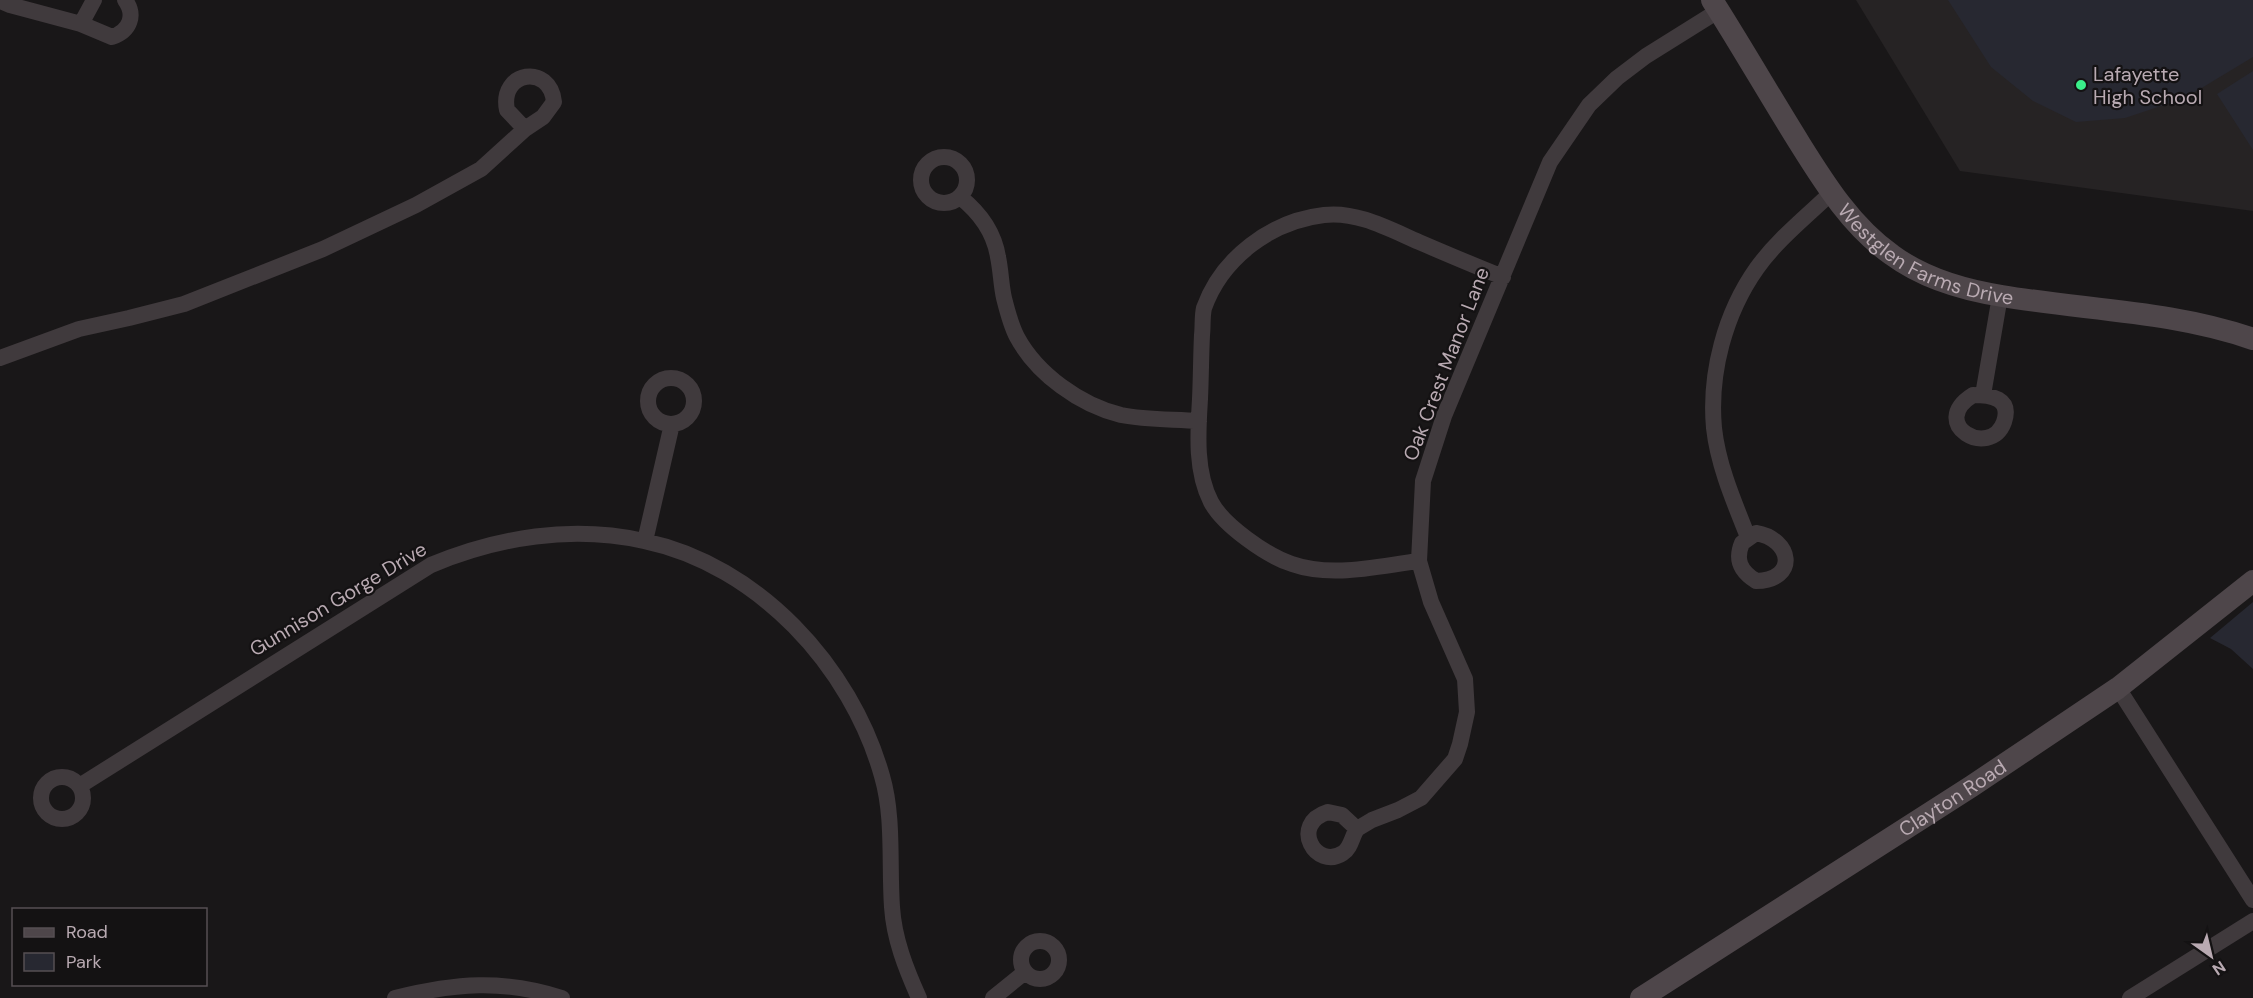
<svg xmlns="http://www.w3.org/2000/svg" width="2253" height="998" font-family="'DM Sans',sans-serif">
  <style>
    .built { fill: #262324 }
    .green { fill: #272831 }
    .lines { fill: none; stroke-linecap: round; stroke-linejoin: round }
    .street { stroke: #403a3d; stroke-width: 16 }
    .secondary { stroke: #4e464a; stroke-width: 22 }
    .poi-dot { fill: #3aee8a; stroke: #141213; stroke-width: 2 }
    .labels { text-anchor: middle; stroke-width: 4.5; stroke-linejoin: round; paint-order: stroke }
    .poi-label { font-size: 20px; fill: #b9aab2; stroke: #141213; text-anchor: start }
    .street-label { font-size: 20px; fill: #b9aab2; stroke: #141213 }
  </style>
  <rect width="100%" height="100%" fill="#191718"/>
  <!-- built -->
  <path class="built" d="M1856 0H2253V211L1960 171Z"/>
  <!-- green -->
  <path class="green" d="M1948 0H2253V57L2185 98 2125 118 2076 122 2033 101 1991 67Z
    M2253 71V150L2217 94Z
    M2253 602V669L2231 649 2210 638Z"/>
  <g class="lines">
    <!-- street -->
    <path class="street" d="M0 1 10 5 81 24 112 37C130 31 136 15 125 0
      M81 24 94 0
      M921 180a23 23 0 1 1 46 0a23 23 0 1 1-46 0Z
      M960 197C979 212 994 232 998 257 1001 271 1001 285 1004 298 1007 310 1011 326 1017 337 1037 374 1080 405 1121 415 1146 420 1174 419 1199 421
      M0 358 79 329 129 318 184 304 323 249 416 205 481 169 525 129 543 117 554 102C550 63 499 71 507 110L525 129
      M648 401a23 23 0 1 1 46 0a23 23 0 1 1-46 0Z
      M1973 395C1991 395 2012 398 2004 422 1990 460 1927 424 1973 395Z
      M1983 395 2000 296
      M1756 533C1792 539 1799 580 1756 581 1740 571 1735 560 1742 543Z
      M1748 537C1734 502 1718 465 1714 428 1709 373 1725 313 1757 268 1777 240 1806 217 1831 193
      M645 541 672 424
      M1419 561C1378 566 1332 578 1292 564 1267 556 1223 525 1211 502 1195 471 1198 432 1200 399 1201 377 1201 356 1202 335 1203 327 1202 316 1204 308 1222 258 1271 221 1324 215 1357 211 1389 229 1419 242 1447 254 1475 266 1503 277
      M2118 688 2253 900
      M41 798a21 21 0 1 1 42 0a21 21 0 1 1-42 0Z
      M81 785 431 565C498 537 572 525 644 541 758 565 851 666 882 776 894 817 889 864 892 907 894 939 906 969 919 998
      M1328 812 1342 815 1357 829C1352 836 1351 848 1343 853 1316 871 1289 824 1328 812Z
      M1357 829 1372 820 1398 810 1421 798 1455 759 1460 744 1467 712 1465 679 1431 602 1419 561 1423 481 1444 416 1550 162 1589 105 1617 78 1646 56 1718 11
      M1021 960a19 19 0 1 1 38 0a19 19 0 1 1-38 0Z
      M395 998C455 983 503 979 562 998
      M993 998 1025 972
      M2130 998 2253 921"/>
    <!-- secondary -->
    <g class="secondary">
      <path id="s1" d="M1712 0C1742 47 1770 96 1800 144 1825 184 1852 227 1892 255 1923 278 1964 290 2002 296 2085 310 2173 311 2253 339"/>
      <path id="s2" d="M1641 998 1972 786 2118 688 2253 581"/>
    </g>
  </g>
  <!-- markers -->
  <circle class="poi-dot" cx="2081" cy="85" r="6"/>
  <g class="labels">
    <!-- poi labels -->
    <g class="poi-label">
      <text x="2093" y="81">Lafayette<tspan x="2093" dy="23">High School</tspan></text>
    </g>
    <!-- street labels -->
    <g class="street-label">
      <text dy="7" stroke="none"><textPath href="#s1" startOffset="344">Westglen Farms Drive</textPath></text>
      <text transform="translate(1446 364) rotate(-69)" y="7">Oak Crest Manor Lane</text>
      <text transform="translate(338 599) rotate(-31)" y="7">Gunnison Gorge Drive</text>
      <text dy="7" stroke="none"><textPath href="#s2" startOffset="370">Clayton Road</textPath></text>
    </g>
  </g>
  <!-- legend -->
  <rect x="12" y="908" width="195" height="78" fill="#141213" stroke="#564f53" stroke-width="1.5"/>
  <rect x="24" y="928" width="30" height="9" fill="#4e464a" stroke="#564f53" stroke-width="1.5"/>
  <text x="66" y="938" font-size="18" fill="#b9aab2">Road</text>
  <rect x="24" y="953" width="30" height="18" fill="#272831" stroke="#564f53" stroke-width="1.5"/>
  <text x="66" y="968" font-size="18" fill="#b9aab2">Park</text>
  <!-- north arrow -->
  <g transform="translate(2211 956) rotate(146)" stroke="#141213" stroke-width="4.5" paint-order="stroke">
  <path d="M0-4.5L10 22L0 15L-10 22Z" fill="#b9aab2"/>
  <text y="-9" font-size="16" font-weight="bold" text-anchor="middle" fill="#b9aab2">N</text>
  </g>
</svg>
